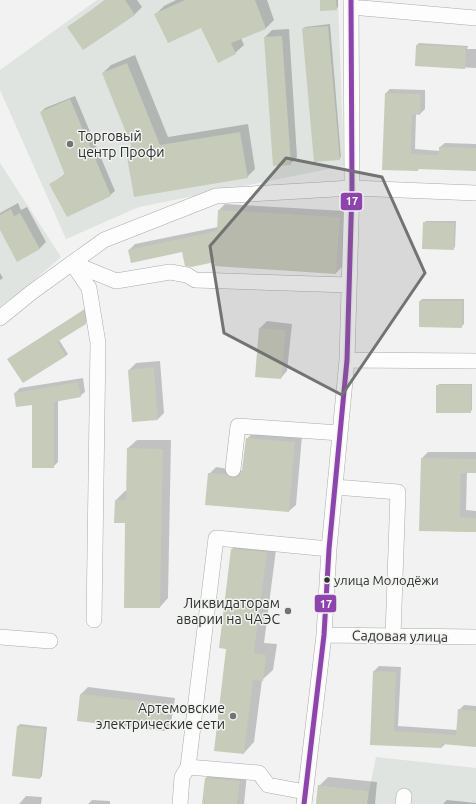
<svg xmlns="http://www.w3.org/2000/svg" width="476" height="804" font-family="Ubuntu,sans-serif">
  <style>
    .built { fill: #dfe4e0 }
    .shadow { fill: #0003 }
    .building { fill: #c7cbb9 }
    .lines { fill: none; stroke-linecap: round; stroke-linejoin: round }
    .minor-casing { stroke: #aaabaa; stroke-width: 16 }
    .minor { stroke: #fdfdfd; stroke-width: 15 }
    .bus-1-casing { stroke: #f0f3f0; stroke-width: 8 }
    .bus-1 { stroke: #8e44ad; stroke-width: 5 }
    .marked { fill: #727372; fill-opacity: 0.2; stroke: #727372; stroke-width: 3; stroke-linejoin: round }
    .poi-dot { fill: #727372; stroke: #f0f3f0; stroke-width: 1.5 }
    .bus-dot { fill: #2e2f2e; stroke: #f0f3f0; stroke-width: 1.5 }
    .labels { text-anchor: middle; stroke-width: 3; stroke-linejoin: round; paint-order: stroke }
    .bus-label { font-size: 13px; fill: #2e2f2e; stroke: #f0f3f0; text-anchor: start }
    .poi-label { font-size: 14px; fill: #2e2f2e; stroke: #f0f3f0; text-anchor: end }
    .street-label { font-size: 14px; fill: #2e2f2e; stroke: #f0f3f0 }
    .line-badge { stroke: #f0f3f0; stroke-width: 1.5 }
    .badge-label { font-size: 11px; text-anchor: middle; font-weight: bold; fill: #fff }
  </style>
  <rect width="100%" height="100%" fill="#f1f2f1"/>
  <!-- built -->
  <path class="built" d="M97 0H338L344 166 139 207 66 239 0 90V70Z
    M0 163 61 257 0 310Z
    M376 757 476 768V804H316L318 785 369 791Z"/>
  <!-- shadow -->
  <path class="shadow" d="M105 0H137L142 7 135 14 84 49 69 27Z
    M176 0H267L274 20 266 28 241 38 244 45 235 53 201 26 156 14 164 6Z
    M321 0H338V7L336 9Z
    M330 24 341 157 339 159 303 29 305 27Z
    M289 29 297 157 290 164 265 37 272 30Z
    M419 43 468 46 467 49H476V68L416 65 417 45Z
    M135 55 168 137 248 124 255 169 247 177 127 151 132 146 103 73 111 65Z
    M390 89 425 90V109L420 114H416L415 149 440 151V147L445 143 476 144V170L420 168 418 170 383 169 386 93Z
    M75 96 115 191 110 195 51 184 65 174 41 112 45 108Z
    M18 203 21 210 27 207 46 242 39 249 0 228V213Z
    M225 204 345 211 342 267 336 273 216 260 183 251 129 250 135 244 218 227 219 210Z
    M426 221H456L455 247 453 249 424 223Z
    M0 273 3 278 0 280Z
    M422 299H464V324L462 326 420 301Z
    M85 309 87 321 59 340 68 354 66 356 11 357Z
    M267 321 292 324 287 371 281 378 260 328Z
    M160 361 164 413 158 419 129 370 136 363Z
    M83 378 85 392 80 396 58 400V462L53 467 33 404 15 393 20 388Z
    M439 384H472V410L470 412 437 386Z
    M253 432 302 436 296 505 289 511 209 474 216 467 243 471 247 439Z
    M137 440H171L168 598 160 607 126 522 116 500 125 491H127L128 448Z
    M428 452H476V472H467L466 510 476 511V532L420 530 422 458Z
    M243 538 277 542 264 643 277 644 273 670 262 680 254 742 244 753 228 648 220 647 232 549Z
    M379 666 401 667 398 726 457 730 459 710 464 705 476 706V746L446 743 442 747 371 744 374 671Z
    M88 687 175 698 171 723 165 730 78 720 81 694Z
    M20 724 47 727 42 776 40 778 18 726Z
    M214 770 247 774 244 804H203L206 778Z
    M328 777 377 782 375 804H317L319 786Z
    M26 796 42 797 41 804H19Z
    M92 800 110 801V804H88Z
    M447 800 476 803V804H443Z"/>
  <!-- building -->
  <path class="building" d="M106 0H125L135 15 83 50 67 27Z
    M185 0H255L266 29 231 43 236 54 218 63 201 28 168 43 154 14Z
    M320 0H336L337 10 320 11Z
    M328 26 340 160 314 162 302 28Z
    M282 36 291 165 273 166 264 37Z
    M416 45 466 47 465 69 415 66Z
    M127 63 160 145 240 132 248 178 134 197 126 151 133 150 102 73Z
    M385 93 421 94 420 115 412 114 411 154 439 155V147L476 148V171L418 169V171L382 170Z
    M70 99 111 196 67 217 49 184 65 175 40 112Z
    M11 209 14 216 20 213 40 249 17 262 0 230V215Z
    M218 210 340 217 336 274 215 266V262L191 267 185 266 182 252 131 263 128 250 217 231Z
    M423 222 454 223V250L422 249Z
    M419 301H463L462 328 419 327Z
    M84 310 86 324 57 342 66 356 23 383 7 359Z
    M259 328 286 330 281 379 255 377Z
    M154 367 158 420 132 422 128 370Z
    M78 382 81 397 54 402V468H32V405L16 407 14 393Z
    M436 385H471V413H436Z
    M246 438 295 442 289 512 205 505 208 473 227 475 232 478 239 476 242 470Z
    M127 448 163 449 160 608H124L125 523H114L115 500H126Z
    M421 458 476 459V473H461L460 517 476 518V532L419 531Z
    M231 549 267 552 254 653 266 655 263 681 253 680 244 754 214 751 226 649 219 648Z
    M373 671 396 672 394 731 456 735 458 709 476 711V747L442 744V748L370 745Z
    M80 694 168 704 165 731 77 721Z
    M17 726 45 729 40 779 12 776Z
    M205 778 240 781 237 804H202Z
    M318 785 369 791 367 804H316Z"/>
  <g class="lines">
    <defs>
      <path id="minor" d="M351 7 476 18
        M72 263 89 288 98 343 94 620
        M72 263 116 281 170 272 187 275 195 280 349 285
        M0 318 32 292 104 240 216 196 352 188 476 193
        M347 360 476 361
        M233 469 238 426 340 433
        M335 487 398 492 393 636
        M324 635 476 637
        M0 637 50 641
        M188 767 259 773 268 785 305 792
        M180 804 182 777 188 767 216 538 329 549
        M304 804 324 635 329 549 347 360 352 188 351 0
        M403 804 404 796"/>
    </defs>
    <!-- minor casing -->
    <use href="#minor" class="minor-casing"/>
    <!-- minor -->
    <use href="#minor" class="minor"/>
    <defs>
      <path id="bus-1" d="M304 804 324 635 329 549 347 360 352 188 351 0"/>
    </defs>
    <!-- bus-1 casing -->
    <use href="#bus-1" class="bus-1-casing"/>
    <!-- bus-1 -->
    <use href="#bus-1" class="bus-1"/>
  </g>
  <!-- marked area -->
  <path class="marked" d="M286 158 382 177 425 273 342 395 224 333 210 246Z"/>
  <!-- markers -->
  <g class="poi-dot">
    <circle cx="70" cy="144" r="4"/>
    <circle cx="288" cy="611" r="4"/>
    <circle cx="233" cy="716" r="4"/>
  </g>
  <circle class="bus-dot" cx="327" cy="580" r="3.5"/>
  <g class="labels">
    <!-- bus labels -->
    <g class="bus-label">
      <text x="334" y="585">улица Молодёжи</text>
    </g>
    <!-- poi labels -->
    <g class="poi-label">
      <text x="78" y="141" text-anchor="start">Торговый<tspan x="78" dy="16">центр Профи</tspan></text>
      <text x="280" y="608">Ликвидаторам<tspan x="280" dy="16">аварии на ЧАЭС</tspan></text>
      <text x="225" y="713">Артемовские<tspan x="225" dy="16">электрические сети</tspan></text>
    </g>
    <!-- street labels -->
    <g class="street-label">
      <text transform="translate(400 636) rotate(1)" y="5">Садовая улица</text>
    </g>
  </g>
  <g class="line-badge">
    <rect x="340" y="192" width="23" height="19" rx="4" fill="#8e44ad"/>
    <rect x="314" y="594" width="23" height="19" rx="4" fill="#8e44ad"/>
  </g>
  <g class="badge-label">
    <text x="352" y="205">17</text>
    <text x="326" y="608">17</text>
  </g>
</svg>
